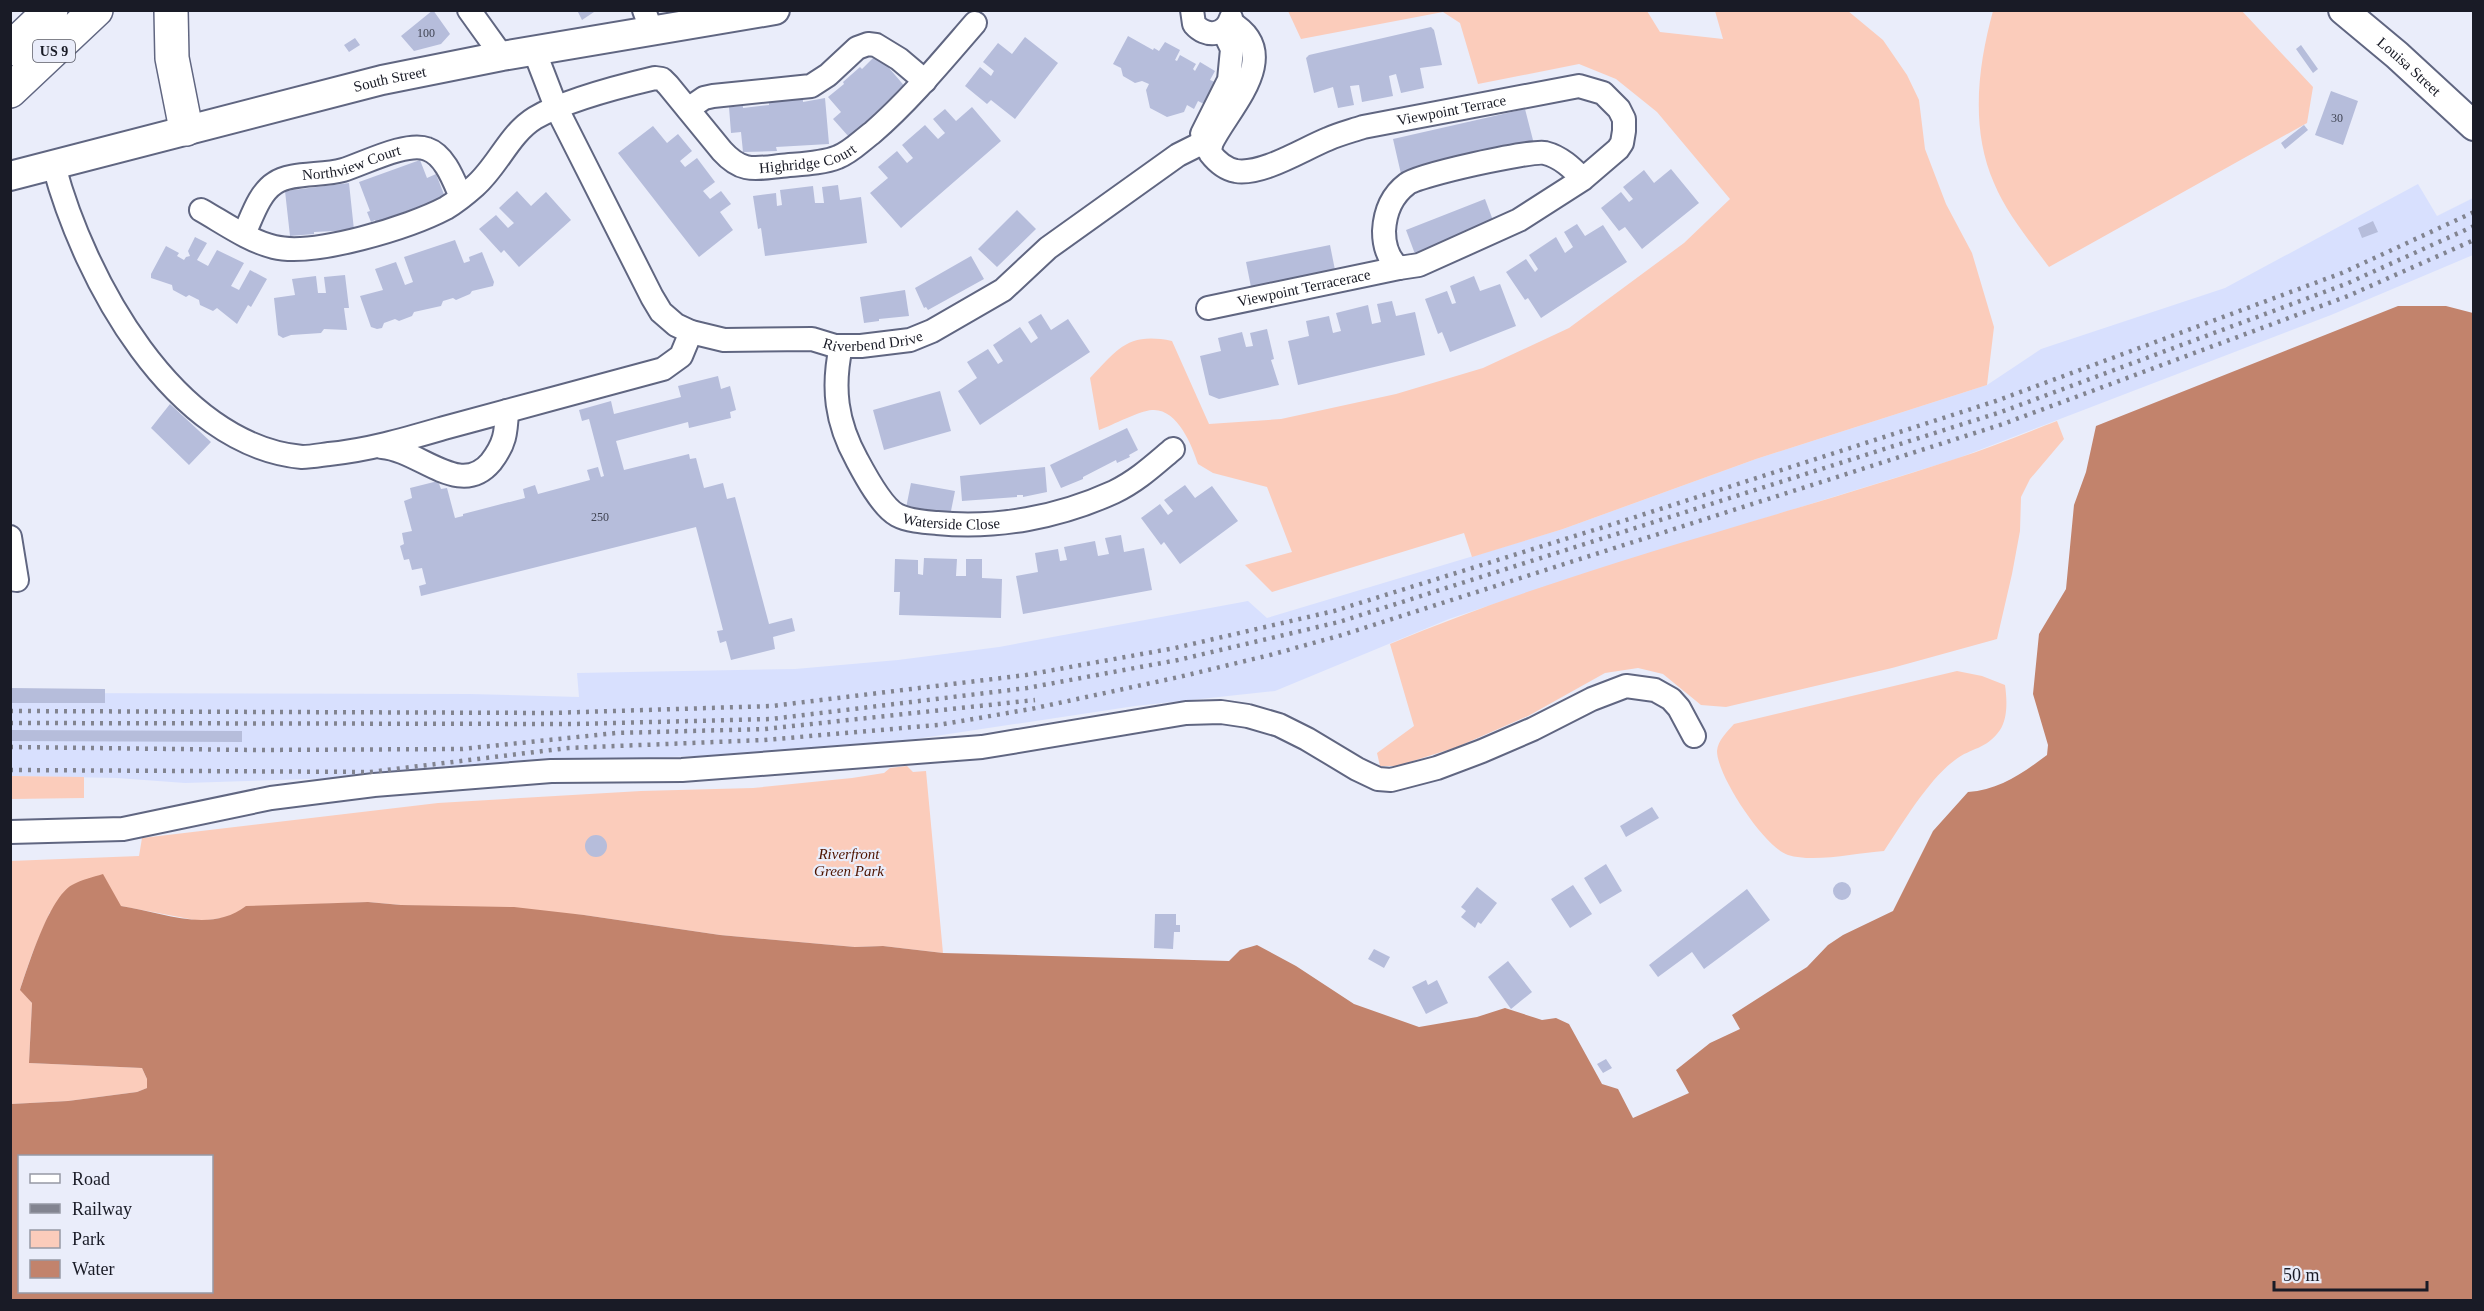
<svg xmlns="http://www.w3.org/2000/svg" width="2484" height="1311" font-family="'Times New Roman',serif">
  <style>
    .built { fill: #d8e0fe }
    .green { fill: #fbccbb }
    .water { fill: #c2836c; fill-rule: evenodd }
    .building { fill: #b6bddb }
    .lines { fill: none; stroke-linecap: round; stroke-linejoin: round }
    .minor-casing { stroke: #606681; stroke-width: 26 }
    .tertiary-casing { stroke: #606681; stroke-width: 32 }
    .motorway-casing { stroke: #606681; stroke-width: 36 }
    .minor { stroke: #fff; stroke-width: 22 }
    .tertiary { stroke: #fff; stroke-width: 28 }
    .motorway { stroke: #fff; stroke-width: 33 }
    .rail { stroke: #828490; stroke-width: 4.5; stroke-dasharray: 3 6; stroke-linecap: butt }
    .labels { text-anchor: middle; stroke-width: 4.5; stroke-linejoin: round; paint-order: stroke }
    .number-label { font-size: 12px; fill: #404453 }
    .shield { fill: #eaedfa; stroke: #585a66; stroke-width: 1.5 }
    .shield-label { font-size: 14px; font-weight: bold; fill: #191b26 }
    .street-label { font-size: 15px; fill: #191b26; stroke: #eaedfa }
    .park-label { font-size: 15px; font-style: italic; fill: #4e1400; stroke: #eaedfa }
  </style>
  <rect width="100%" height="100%" fill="#eaedfa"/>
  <!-- built -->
  <path class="built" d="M2418 184 2437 216 2473 198V255L2331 315 1956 459 1581 575 1449 619 1275 691 1135 706 909 740 727 755 583 760 374 777 185 783 117 778 11 776V693L470 694 579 697 577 673 795 669 898 660 999 647 1248 601 1267 618 1563 529 1756 459 1987 385 2041 349 2225 288Z"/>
  <!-- green -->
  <path class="green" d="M1288 11H1647L1660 32 1723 39 1715 11H1848L1883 40 1907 75 1919 100 1925 149 1946 204 1972 253 1994 327 1987 385 1756 459 1563 529 1472 557 1464 533 1272 592 1245 565 1292 552 1267 487 1213 473 1198 464C1192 445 1177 408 1152 410 1139 411 1113 425 1099 430L1090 378C1118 349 1128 332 1172 341L1209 424 1281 419 1396 394 1483 368 1569 328 1684 243 1730 199 1657 112 1616 79 1579 64 1478 84 1460 23 1443 12 1301 39Z
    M2242 11 2313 87 2307 123 2049 267C2029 240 2007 214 1994 183 1970 128 1978 66 1993 11Z
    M2057 421 2064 439 2030 479 2021 497 2020 531 2012 574 1997 639 1892 668 1726 707 1701 705 1663 674 1638 668 1605 673 1528 716 1457 747 1397 766H1380L1377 753 1414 726 1390 644C1573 567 1767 521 1955 459 1989 448 2023 434 2057 421Z
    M1957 671 1982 676 2005 685C2007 699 2008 718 2000 730 1986 750 1972 747 1955 760 1928 780 1903 823 1884 851 1856 853 1814 863 1788 855 1765 848 1717 776 1717 751 1718 740 1727 732 1734 724Z
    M907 766 913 772 926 771 943 953 883 946 855 947 720 935 584 915 401 905 368 902 322 904 200 921 121 906 50 912 32 954 20 989 32 1003 29 1063 142 1068 147 1079V1088L137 1092 68 1101 11 1104 10 861 139 856 142 838 438 803 641 791 753 788 852 778 884 773 890 768Z
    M11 776 84 777V798L11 799Z"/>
  <!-- water -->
  <path class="water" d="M2398 306H2446L2473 313V1300H11V1104L68 1101 137 1092 147 1088V1079L142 1068 29 1063 32 1003 20 990C29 964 49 898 72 885 81 880 93 877 103 874L121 906C161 912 210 934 246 906L368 902 401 905 514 907 584 915 720 935 855 947 883 946 943 953 1229 961 1240 950 1257 945 1296 966 1354 1004 1419 1027 1477 1017 1505 1008 1542 1020 1556 1018 1569 1024 1602 1084 1618 1089 1633 1118 1689 1093 1676 1070 1710 1043 1740 1029 1732 1015 1807 967 1828 945 1843 935 1893 911 1933 831 1968 792C1999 790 2023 773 2047 755L2048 745 2033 694 2039 634 2066 589 2074 505 2086 472 2096 426ZM20 1156H212V1292H20Z"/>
  <!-- building -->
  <path class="building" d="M433 10 450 34 441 44 414 51 401 36Z
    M577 10H597L582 20Z
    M1431 27 1434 30 1442 65 1420 68 1424 88 1401 93 1396 74 1389 76 1393 96 1362 102 1359 85 1350 86 1354 105 1338 108 1333 87 1314 93 1306 58 1309 55Z
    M1128 36 1153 50 1154 48 1159 51 1165 42 1180 50 1175 60 1177 61 1180 55 1196 64 1193 69 1195 71 1200 62 1215 71 1210 80 1215 82 1212 88 1214 89 1209 99 1206 98 1204 104 1198 101 1194 109 1187 105 1184 112 1167 117 1150 108 1146 90 1149 84 1142 81 1135 83 1123 76 1121 68 1113 64Z
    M1025 37 1058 63 1015 119 991 100 987 104 965 86 980 67 991 76 994 71 983 62 998 43 1012 54Z
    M355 38 360 45 349 52 344 45Z
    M2301 45 2318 69 2313 73 2296 49Z
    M877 54 907 89 889 105 887 102 874 114 877 116 849 137 833 119 841 112 828 97 844 84 843 82 860 67 862 69Z
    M2331 91 2358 101 2343 145 2315 135Z
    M825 98 829 144 776 147 777 151 743 152 741 132 731 133 729 107 743 106V108L769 105V102L803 99V102Z
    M972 107 1001 141 901 228 870 193 888 178 878 167 897 151 907 163 913 158 902 145 925 125 938 139 945 133 933 119 945 109 956 121Z
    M1525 109 1534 144 1401 174 1393 139Z
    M2304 125 2308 130 2285 149 2281 143Z
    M653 126 667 143 678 134 692 151 680 161 685 167 697 158 715 182 703 191 710 199 721 191 731 204 720 212 733 230 699 257 618 153Z
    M420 160 427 178 436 174 445 197 397 215 398 218 377 226 375 220 371 222 367 212 370 211 359 182Z
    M1671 169 1699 203 1642 249 1625 227 1619 231 1601 208 1621 192 1629 202 1633 199 1623 187 1644 170 1654 183Z
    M349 183 354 230 314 232V234L290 236 285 191Z
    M838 185 840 200 861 197 867 243 765 256 761 228 758 229 753 196 776 193 777 206 782 205 780 190 813 186 815 203H824L822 187Z
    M517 191 531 206 546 192 571 220 519 267 504 250 501 253 479 229 496 215 508 228 514 223 499 208Z
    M1485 199 1494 223 1415 254 1406 230Z
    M1017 210 1036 229 997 267 978 249Z
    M2373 221 2378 232 2362 238 2358 228Z
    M1577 224 1585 236 1603 225 1627 262 1541 318 1528 298 1525 300 1506 272 1526 259 1535 272 1538 269 1529 255 1556 237 1565 253 1573 247 1564 232Z
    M195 237 207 243 197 260 208 266 217 250 244 263 231 286 239 290 250 270 267 279 251 307 248 305 237 324 217 308 213 311 200 305 199 300 189 295 186 297 173 290 172 285 151 278V274L166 246 179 253 177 256 184 260 186 257 190 256 188 251Z
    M455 240 464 263 470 261 469 257 482 252 494 282 493 286 472 291 470 294 456 300 453 298 443 301 441 306 414 312 412 316 399 321 395 319 384 323 382 328 377 329 371 327 360 296 383 290 375 269 396 262 405 285 413 282 404 257Z
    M1330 245 1335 270 1251 287 1246 262Z
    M971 256 984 279 928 310 926 307 924 308 915 288Z
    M345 275 349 308H344L347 330 324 329 321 333 291 335 283 338 278 335 274 298 295 295 292 279 316 276 318 293H326L324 277Z
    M1474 276 1480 291 1500 284 1516 326 1450 352 1442 332 1438 334 1425 299 1447 291 1452 304 1456 303 1450 286Z
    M905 290 909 316 879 319V321L864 323 860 297Z
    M1392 301 1396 316 1415 312 1425 355 1298 385 1288 341 1309 336 1306 321 1329 316 1333 333 1341 331 1336 313 1368 305 1372 324 1381 322 1377 304Z
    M1041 314 1051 330 1068 319 1090 352 980 425 958 391 977 378 967 362 988 349 998 364 1003 361 993 345 1020 327 1031 343 1038 338 1028 322Z
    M1267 329 1274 359 1271 360 1279 385 1219 399 1209 395 1200 356 1221 351 1218 338 1242 332 1246 347 1253 346 1250 333Z
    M718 376 721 389 730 386 736 410 730 412 731 418 689 428 688 422 616 441 624 470 689 454 690 459 696 458 704 488 723 483 727 499 735 497 769 624 792 618 795 631 773 637 775 649 731 660 726 641 720 643 717 631 723 630 696 527 421 596 419 586 426 584 422 568 412 570 409 559 404 560 400 546 404 544 402 533 412 531 404 501 412 498 410 488 438 481 441 489 447 488 455 518 463 516V514L525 498 523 489 535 485 538 494 590 480 587 470 598 467 601 477 604 476 589 419 582 421 579 410 611 401 614 414 681 397 678 386Z
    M940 391 951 431 884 450 873 410Z
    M170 404 211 442 189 465 151 428Z
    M1127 428 1138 450 1129 455 1130 457 1117 463 1116 460 1083 477V479L1061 488 1050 465Z
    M1045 467 1047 492 1023 497V495H1017V497L962 501 960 476Z
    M911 483 955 491 950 516 921 509 920 510 906 508Z
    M1185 485 1195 498 1212 486 1238 521 1180 564 1164 542 1161 545 1141 518 1160 504 1168 515 1173 511 1164 500Z
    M1121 535 1124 552 1144 548 1152 590 1023 614 1016 576 1038 572 1035 553 1058 549 1060 561 1067 560 1064 547 1095 541 1098 556 1109 554 1105 538Z
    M924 558 957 559 956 576H966V559H982V578L1002 579 1001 618 899 615 900 592H894L895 559 918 560V574L923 575Z
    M10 688 105 689V703H10Z
    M10 730 242 731V742L10 741Z
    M1652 807 1659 818 1626 837 1620 826Z
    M585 846a11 11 0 1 1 22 0a11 11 0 1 1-22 0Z
    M1606 864 1622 891 1600 904 1584 878Z
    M1833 891a9 9 0 1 1 18 0a9 9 0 1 1-18 0Z
    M1573 885 1592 914 1570 928 1551 899Z
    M1477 887 1497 903 1481 924 1478 922 1475 928 1461 917 1466 911 1461 907Z
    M1747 889 1770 920 1704 969 1692 952 1658 977 1649 965Z
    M1155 914H1176V925H1180V932H1174L1173 949 1154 948Z
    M1374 949 1390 957 1384 968 1368 959Z
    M1508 961 1532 992 1511 1009 1488 977Z
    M1426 980 1428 985 1437 980 1448 1003 1426 1014 1412 987Z
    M1606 1059 1612 1068 1603 1073 1597 1064Z"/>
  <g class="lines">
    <defs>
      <g id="minor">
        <path d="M469 10 502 56"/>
        <path d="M644 10 652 32"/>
        <path d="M1192 10 1194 24C1206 38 1225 36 1231 18"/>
        <path id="s1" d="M534 50 556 107 652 297 661 312 676 325 691 332 724 340 812 339 835 346H861L910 340 932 331 1003 290 1048 248 1178 155 1196 146 1211 144C1228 108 1286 55 1230 22"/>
        <path d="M688 109 704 98 713 96 811 86 828 75 857 48 868 44 876 45 899 59 925 81"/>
        <path d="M1202 134 1229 80 1232 49 1223 30"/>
        <path id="s2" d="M1211 144 1210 153C1217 162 1225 169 1236 171 1263 175 1303 149 1328 139 1339 134 1351 131 1363 127L1579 86 1603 93 1619 109 1624 119V131L1622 143 1618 149 1583 179 1519 220 1419 265 1399 268C1388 259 1384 245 1384 231 1385 212 1391 196 1407 184 1418 175 1531 150 1545 153 1561 157 1572 168 1583 179"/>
        <path d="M54 166C84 278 173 445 302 457 311 457 321 455 329 454 369 450 406 439 444 428 517 408 590 389 663 369L681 356 691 332"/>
        <path id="s3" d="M201 210C224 223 249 241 274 247 314 257 410 227 446 208 456 202 466 194 475 186 498 166 509 134 535 118 564 101 621 86 655 78L662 79 668 85 722 151C741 172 753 169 780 166 799 164 821 164 838 157 851 152 861 141 872 133 910 100 942 61 975 23"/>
        <path id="s4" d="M244 234C252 217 259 193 275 183 290 172 323 176 343 170 363 164 407 141 427 149 445 155 454 181 461 197"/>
        <path id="s5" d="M1208 308 1399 268"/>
        <path id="s6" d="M841 346C832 388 836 422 857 460 865 475 882 507 897 515 908 521 924 522 937 523 997 529 1059 517 1114 492 1137 481 1154 465 1173 449"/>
        <path d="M382 447C420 450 460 499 491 462 505 444 506 433 507 411"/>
        <path d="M10 537 17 580 10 579"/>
        <path d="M10 832 123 829 271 798 374 785 551 771 682 770 982 747 1186 713 1221 712 1248 716 1279 725 1307 739 1357 769 1378 779 1391 780 1437 768 1482 751 1533 729 1592 699 1626 686 1655 690 1671 699 1679 708 1694 736"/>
      </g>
      <g id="tertiary">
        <path id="s7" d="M2343 10 2397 55 2474 126"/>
        <path id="s8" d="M10 176 382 80 502 56 775 10"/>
      </g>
      <path id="motorway" d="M171 10 172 58 186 129
        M10 49 51 10
        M10 91 96 10"/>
    </defs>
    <!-- minor casing -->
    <use href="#minor" class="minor-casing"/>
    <!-- tertiary casing -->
    <use href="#tertiary" class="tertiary-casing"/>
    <!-- motorway casing -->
    <use href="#motorway" class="motorway-casing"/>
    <!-- minor -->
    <use href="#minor" class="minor"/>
    <!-- tertiary -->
    <use href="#tertiary" class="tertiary"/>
    <!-- motorway -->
    <use href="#motorway" class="motorway"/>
    <!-- rail -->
    <path class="rail" d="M10 711 551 713 772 706 1026 675 1175 648 1334 611 1623 521 1996 401 2342 273 2474 212
      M10 723 575 724 771 719 1027 688 1178 660 1339 622 2001 412 2346 284 2474 226
      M10 747 256 750 462 749 616 733 765 729 1035 700
      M10 770 370 772 568 748 764 740 938 725 1031 709 1179 677 1270 655 1342 635 2003 424 2348 296 2474 240"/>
  </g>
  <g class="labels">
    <!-- number labels -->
    <g class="number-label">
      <text x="426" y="37">100</text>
      <text x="2337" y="122">30</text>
      <text x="600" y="521">250</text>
    </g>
    <!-- shield labels -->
    <rect class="shield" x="33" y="40" width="42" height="22" rx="4.5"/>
    <g class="shield-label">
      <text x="54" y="56">US 9</text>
    </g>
    <!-- street labels -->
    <g class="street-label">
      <text dy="5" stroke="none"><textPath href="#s7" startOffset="87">Louisa Street</textPath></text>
      <text dy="5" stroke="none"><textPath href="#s8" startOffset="392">South Street</textPath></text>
      <text dy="5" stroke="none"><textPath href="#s2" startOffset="267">Viewpoint Terrace</textPath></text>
      <text dy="5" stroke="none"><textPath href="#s3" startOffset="708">Highridge Court</textPath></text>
      <text dy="5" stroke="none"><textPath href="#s4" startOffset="140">Northview Court</textPath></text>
      <text dy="5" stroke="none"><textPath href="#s5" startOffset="98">Viewpoint Terracerace</textPath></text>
      <text dy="5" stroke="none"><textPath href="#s1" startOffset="512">Riverbend Drive</textPath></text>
      <text dy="5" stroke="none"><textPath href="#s6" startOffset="242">Waterside Close</textPath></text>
    </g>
    <!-- park labels -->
    <g class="park-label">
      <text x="849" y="859">Riverfront<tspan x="849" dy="17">Green Park</tspan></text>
    </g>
  </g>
  <!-- border -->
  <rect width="2484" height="1311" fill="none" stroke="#191b26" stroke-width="24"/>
  <!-- legend -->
  <rect x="18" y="1155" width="195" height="138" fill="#eaedfa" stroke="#9699a5" stroke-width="1.5"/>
  <rect x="30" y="1174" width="30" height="9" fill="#ffffff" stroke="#9699a5" stroke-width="1.5"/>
  <text x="72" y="1185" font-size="18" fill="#191b26">Road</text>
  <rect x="30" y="1204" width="30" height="9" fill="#828490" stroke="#9699a5" stroke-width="1.5"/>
  <text x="72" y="1215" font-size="18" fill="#191b26">Railway</text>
  <rect x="30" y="1230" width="30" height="18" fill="#fbccbb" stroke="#9699a5" stroke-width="1.5"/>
  <text x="72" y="1245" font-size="18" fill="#191b26">Park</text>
  <rect x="30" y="1260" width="30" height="18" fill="#c2836c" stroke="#9699a5" stroke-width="1.5"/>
  <text x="72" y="1275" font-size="18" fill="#191b26">Water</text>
  <!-- scale -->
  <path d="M2274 1281v9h153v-9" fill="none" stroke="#191b26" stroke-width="3"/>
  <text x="2283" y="1281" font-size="18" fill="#191b26" stroke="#eaedfa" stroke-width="4.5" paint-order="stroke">50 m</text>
</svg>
